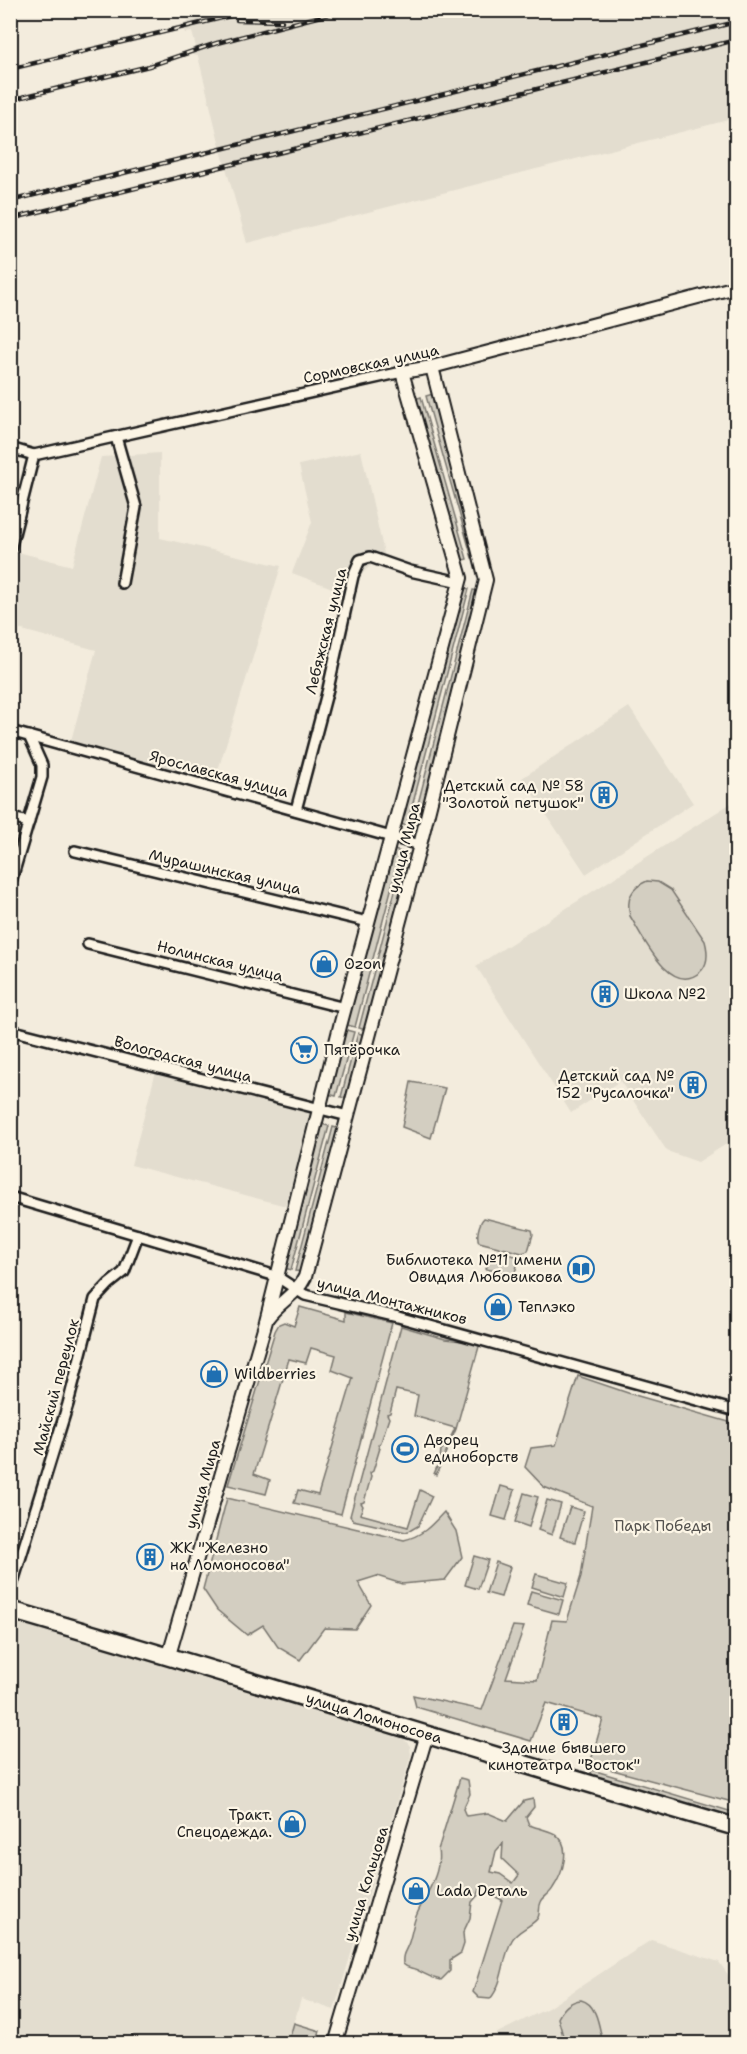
<svg xmlns="http://www.w3.org/2000/svg" width="747" height="2054" font-family="'Shantell Sans',sans-serif">
	<style>
		.built { fill: #e3ddcf }
		.green { fill: #d3cec1; stroke: #78756e; stroke-width: 1.5; fill-rule: evenodd }
		.lines { fill: none; stroke-linecap: round; stroke-linejoin: round }
		.street-casing { stroke: #1c1c1c; stroke-width: 14 }
		.secondary-casing { stroke: #1c1c1c; stroke-width: 16 }
		.highway-casing { stroke: #1c1c1c; stroke-width: 21 }
		.street { stroke: #fcf5e5; stroke-width: 9 }
		.secondary { stroke: #fcf5e5; stroke-width: 12 }
		.highway { stroke: #fcf5e5; stroke-width: 16 }
		.rail-casing { stroke: #1c1c1c; stroke-width: 4.5 }
		.rail { stroke: #fcf5e5; stroke-width: 2; stroke-dasharray: 7; stroke-linecap: butt }
		.labels { text-anchor: middle; stroke-width: 4.5; stroke-linejoin: round; paint-order: stroke }
		.street-label { font-size: 15px; fill: #1c1c1c; stroke: #fcf5e5 }
		.poi-label { font-size: 15px; fill: #1c1c1c; stroke: #fcf5e5; text-anchor: start }
		.park-label { font-size: 15px; fill: #53514e; stroke: #fcf5e5 }
	</style>
	<rect width="100%" height="100%" fill="#f3ecdd"/>
	<filter id="ink" filterUnits="userSpaceOnUse"><feTurbulence type="fractalNoise" baseFrequency=".0167" numOctaves="2"/><feDisplacementMap in="SourceGraphic" scale="12" xChannelSelector="R" yChannelSelector="G"/><feConvolveMatrix kernelMatrix="1 2 1 2 8 2 1 2 1" color-interpolation-filters="sRGB"/></filter>
	<g filter="url(#ink)">
		<!-- built -->
		<g class="built">
			<polygon points="195,10 736,11 736,118 247,243 221,150 198,56 192,55 191,49 196,47 192,32 185,33 183,26 196,15"/>
			<polygon points="361,451 384,553 343,592 292,573 312,522 299,465"/>
			<polygon points="160,453 160,538 281,566 214,783 70,744 96,650 11,627 11,563 14,551 72,566 101,457"/>
			<polygon points="629,707 693,803 586,874 522,778"/>
			<polygon points="736,800 736,1138 698,1162 667,1151 620,1081 571,1113 476,966"/>
			<polygon points="156,1071 308,1113 312,1117 290,1207 131,1165"/>
			<polygon points="10,1620 404,1739 410,1746 411,1755 334,2010 301,1999 288,2043 11,2043"/>
			<polygon points="651,1940 719,1962 736,1986 736,2043 475,2044 548,2008"/>
		</g>
		<!-- green -->
		<g class="green">
			<polygon points="433,394 477,557 472,558 426,396"/>
			<polygon points="421,397 467,559 460,561 415,399"/>
			<polygon points="463,587 469,589 407,826 401,824"/>
			<polygon points="473,590 479,591 419,829 412,827"/>
			<polygon points="394,850 401,852 355,1027 347,1025"/>
			<polygon points="405,853 412,855 366,1030 359,1028"/>
			<path d="M647,881L658,882L671,890L705,941C708,952 709,964 700,972C670,998 642,935 630,916C626,899 631,888 647,881Z"/>
			<polygon points="346,1030 354,1032 336,1096 328,1094"/>
			<polygon points="358,1033 365,1035 348,1099 341,1097"/>
			<polygon points="411,1082 445,1088 431,1138 402,1127"/>
			<polygon points="321,1124 329,1126 291,1270 285,1268"/>
			<polygon points="333,1127 340,1129 303,1272 295,1271"/>
			<path d="M484,1218L532,1230L533,1234L528,1251L522,1253L479,1242C476,1236 479,1223 484,1218Z"/>
			<polygon points="493,1251 520,1257 514,1275 486,1269"/>
			<polygon points="300,1307 346,1320 346,1312 392,1323 341,1514 294,1503 298,1490 318,1495 353,1378 332,1370 336,1355 311,1348 306,1363 289,1359 254,1474 270,1480 266,1494 228,1485 275,1331 279,1324 284,1322 294,1326"/>
			<polygon points="401,1326 445,1339 480,1343 456,1429 436,1475 434,1474 440,1460 441,1450 447,1445 455,1428 414,1416 418,1395 396,1390 390,1413 387,1414 389,1418 381,1442 378,1445 380,1448 373,1471 370,1473 371,1477 364,1502 361,1503 363,1506 360,1514 408,1527 420,1490 432,1496 418,1526 411,1530 406,1532 353,1520 350,1516"/>
			<polygon points="578,1376 631,1394 736,1424 736,1803 590,1764 603,1719 546,1703 531,1741 416,1707 413,1695 482,1710 513,1626 524,1627 506,1678 537,1680 552,1620 567,1621 581,1576 592,1506 544,1487 525,1467 531,1448 556,1445"/>
			<polygon points="501,1486 515,1490 506,1520 492,1516"/>
			<polygon points="524,1493 538,1497 529,1527 515,1522"/>
			<path d="M227,1498L404,1540C422,1536 431,1526 444,1512L456,1531L462,1557L445,1580L402,1584L377,1576L358,1582L371,1605L355,1629L324,1628L300,1660L278,1647L263,1625L247,1635L217,1610L203,1589Z"/>
			<polygon points="547,1500 561,1504 552,1535 538,1530"/>
			<polygon points="570,1507 584,1511 575,1542 560,1537"/>
			<polygon points="474,1556 488,1560 478,1589 465,1585"/>
			<polygon points="496,1562 510,1567 501,1597 486,1593"/>
			<polygon points="536,1574 568,1583 564,1597 532,1587"/>
			<polygon points="531,1591 563,1600 559,1614 527,1605"/>
			<polygon points="589,1769 736,1813 736,1819 595,1779"/>
			<path d="M460,1778L468,1780L470,1794L463,1809L466,1816L488,1813L507,1821L524,1801L533,1799L534,1807L526,1817L529,1825C537,1828 548,1830 555,1834C573,1845 562,1875 553,1888C550,1894 543,1897 541,1902C538,1908 541,1914 537,1919C530,1927 517,1931 512,1940C502,1958 504,1983 490,1999L479,1998L473,1992L502,1900L488,1893L489,1887L481,1886L478,1895L472,1902L470,1918L463,1933L464,1944L461,1953L450,1960V1971L441,1980C429,1978 427,1975 417,1970C411,1967 408,1969 403,1964C402,1952 406,1952 409,1942C412,1933 413,1923 417,1914C426,1894 442,1873 438,1850ZM503,1843L502,1859L519,1875L513,1883L500,1874L491,1872L496,1851Z"/>
			<path d="M581,2000C598,2004 599,2029 603,2043H565L558,2018C563,2008 570,2001 581,2000Z"/>
			<polygon points="294,2023 320,2031 316,2043 288,2043"/>
		</g>
		<g class="lines">
			<defs>
				<g id="street">
					<polyline points="116,437 136,507 122,583"/>
					<polyline points="10,448 34,455 402,372"/>
					<polyline points="10,550 34,455"/>
					<polyline points="10,731 420,845"/>
					<polyline points="296,810 328,689 353,576 360,560 370,557 410,571 460,582"/>
					<polyline points="10,818 29,822"/>
					<polyline points="75,851 368,922"/>
					<polyline points="10,885 42,777 42,765 29,736"/>
					<polyline points="88,944 345,1008"/>
					<polyline points="10,1030 348,1116"/>
					<polyline points="10,1197 276,1276 305,1295 398,1317 736,1411"/>
					<polyline points="10,1592 68,1404 95,1299 109,1284 124,1272 138,1235"/>
				</g>
				<g id="secondary">
					<path d="M268,1317C279,1302 297,1294 305,1277L420,845L486,580L432,367"/>
					<polyline points="169,1655 266,1321 340,1026 461,578 402,372 432,367 736,287"/>
					<polyline points="335,2044 427,1734"/>
				</g>
				<path id="highway" d="M10,1610C253,1680 494,1757 736,1827"/>
			</defs>
			<!-- street casing -->
			<use href="#street" class="street-casing"/>
			<!-- secondary casing -->
			<use href="#secondary" class="secondary-casing"/>
			<!-- highway casing -->
			<use href="#highway" class="highway-casing"/>
			<!-- street -->
			<use href="#street" class="street"/>
			<!-- secondary -->
			<use href="#secondary" class="secondary"/>
			<!-- highway -->
			<use href="#highway" class="highway"/>
			<defs>
				<g id="rail">
					<polyline points="237,20 282,21"/>
					<polyline points="10,69 255,10"/>
					<polyline points="10,100 149,66 217,43 344,10"/>
					<polyline points="10,201 736,22"/>
					<polyline points="10,219 736,40"/>
				</g>
			</defs>
			<!-- rail casing -->
			<use href="#rail" class="rail-casing"/>
			<!-- rail -->
			<use href="#rail" class="rail"/>
		</g>
	</g>
	<!-- icons -->
	<defs>
		<symbol id="building-ring" viewBox="-11 -11 22 22"><circle r="9.5" fill="#fcf5e5" stroke="#1f6fb2" stroke-width="1.5"/><path d="M-4-6H4V6H1V3H-1V6H-4ZM-2.5-4.3h1.7v1.8h-1.7ZM.8-4.3h1.7v1.8H.8ZM-2.5-1h1.7V.8h-1.7ZM.8-1h1.7V.8H.8Z" fill="#1f6fb2"/></symbol>
		<symbol id="shop-ring" viewBox="-11 -11 22 22"><circle r="9.5" fill="#fcf5e5" stroke="#1f6fb2" stroke-width="1.5"/><path d="M-5-2.5h2.3a2.7 3.5 0 0 1 5.4 0H5L5.5 6h-11ZM-1.5-2.5h3a1.5 2.3 0 0 0-3 0Z" fill="#1f6fb2"/></symbol>
		<symbol id="supermarket-ring" viewBox="-11 -11 22 22"><circle r="9.5" fill="#fcf5e5" stroke="#1f6fb2" stroke-width="1.5"/><path d="M-6-5.5h2.5l.6 2H6L4.5 2H-2.5L-4.4-4H-6ZM-1.5 3.2a1.3 1.3 0 1 0 .1 0ZM3 3.2a1.3 1.3 0 1 0 .1 0Z" fill="#1f6fb2"/></symbol>
		<symbol id="library-ring" viewBox="-11 -11 22 22"><circle r="9.5" fill="#fcf5e5" stroke="#1f6fb2" stroke-width="1.5"/><path d="M-6-4Q-3-5.5-.7-3.5V5Q-3 3-6 4ZM6-4Q3-5.5 .7-3.5V5Q3 3 6 4Z" fill="#1f6fb2"/></symbol>
		<symbol id="stadium-ring" viewBox="-11 -11 22 22"><circle r="9.5" fill="#fcf5e5" stroke="#1f6fb2" stroke-width="1.5"/><path d="M0-5a6.5 5 0 1 0 0 10a6.5 5 0 1 0 0-10ZM-3.5-1.8h7v3.6h-7Z" fill="#1f6fb2"/></symbol>
	</defs>
	<g fill-rule="evenodd">
		<use href="#building-ring" x="589" y="780" width="30" height="30"/>
		<use href="#shop-ring" x="309" y="949" width="30" height="30"/>
		<use href="#building-ring" x="590" y="979" width="30" height="30"/>
		<use href="#supermarket-ring" x="289" y="1035" width="30" height="30"/>
		<use href="#building-ring" x="678" y="1070" width="30" height="30"/>
		<use href="#library-ring" x="566" y="1254" width="30" height="30"/>
		<use href="#shop-ring" x="483" y="1292" width="30" height="30"/>
		<use href="#shop-ring" x="199" y="1359" width="30" height="30"/>
		<use href="#stadium-ring" x="390" y="1434" width="30" height="30"/>
		<use href="#building-ring" x="135" y="1542" width="30" height="30"/>
		<use href="#building-ring" x="549" y="1707" width="30" height="30"/>
		<use href="#shop-ring" x="277" y="1809" width="30" height="30"/>
		<use href="#shop-ring" x="401" y="1876" width="30" height="30"/>
	</g>
	<g class="labels">
		<!-- street labels -->
		<g class="street-label">
			<text transform="translate(371 364) rotate(-12)" y="5">Сормовская улица</text>
			<text transform="translate(326 631) rotate(-76)" y="5">Лебяжская улица</text>
			<text transform="translate(219 774) rotate(15)" y="5">Ярославская улица</text>
			<text transform="translate(404 848) rotate(-76)" y="5">улица Мира</text>
			<text transform="translate(225 872) rotate(13)" y="5">Мурашинская улица</text>
			<text transform="translate(220 961) rotate(14)" y="5">Нолинская улица</text>
			<text transform="translate(183 1059) rotate(15)" y="5">Вологодская улица</text>
			<text transform="translate(392 1301) rotate(14)" y="5">улица Монтажников</text>
			<text transform="translate(56 1387) rotate(-75)" y="5">Майский переулок</text>
			<text transform="translate(203 1484) rotate(-74)" y="5">улица Мира</text>
			<text transform="translate(374 1718) rotate(17)" y="5">улица Ломоносова</text>
			<text transform="translate(366 1884) rotate(-73)" y="5">улица Кольцова</text>
		</g>
		<!-- poi labels -->
		<g class="poi-label">
			<text x="584" y="791" text-anchor="end">Детский сад № 58<tspan x="584" dy="17">"Золотой петушок"</tspan></text>
			<text x="344" y="969">Ozon</text>
			<text x="624" y="999">Школа №2</text>
			<text x="324" y="1055">Пятёрочка</text>
			<text x="674" y="1081" text-anchor="end">Детский сад №<tspan x="674" dy="17">152 "Русалочка"</tspan></text>
			<text x="562" y="1265" text-anchor="end">Библиотека №11 имени<tspan x="562" dy="17">Овидия Любовикова</tspan></text>
			<text x="518" y="1312">Теплэко</text>
			<text x="234" y="1379">Wildberries</text>
			<text x="424" y="1445">Дворец<tspan x="424" dy="17">единоборств</tspan></text>
			<text x="170" y="1553">ЖК "Железно<tspan x="170" dy="17">на Ломоносова"</tspan></text>
			<text x="564" y="1753" text-anchor="middle">Здание бывшего<tspan x="564" dy="17">кинотеатра "Восток"</tspan></text>
			<text x="272" y="1820" text-anchor="end">Тракт.<tspan x="272" dy="17">Спецодежда.</tspan></text>
			<text x="436" y="1896">Lada Dеталь</text>
		</g>
		<!-- park labels -->
		<g class="park-label">
			<text x="663" y="1531">Парк Победы</text>
		</g>
	</g>
	<!-- margin -->
	<rect width="747" height="2054" fill="none" stroke="#fcf5e5" stroke-width="36"/>
	<rect x="18" y="18" width="711" height="2018" fill="none" stroke="#1c1c1c" stroke-width="2" filter="url(#ink)"/>
</svg>
